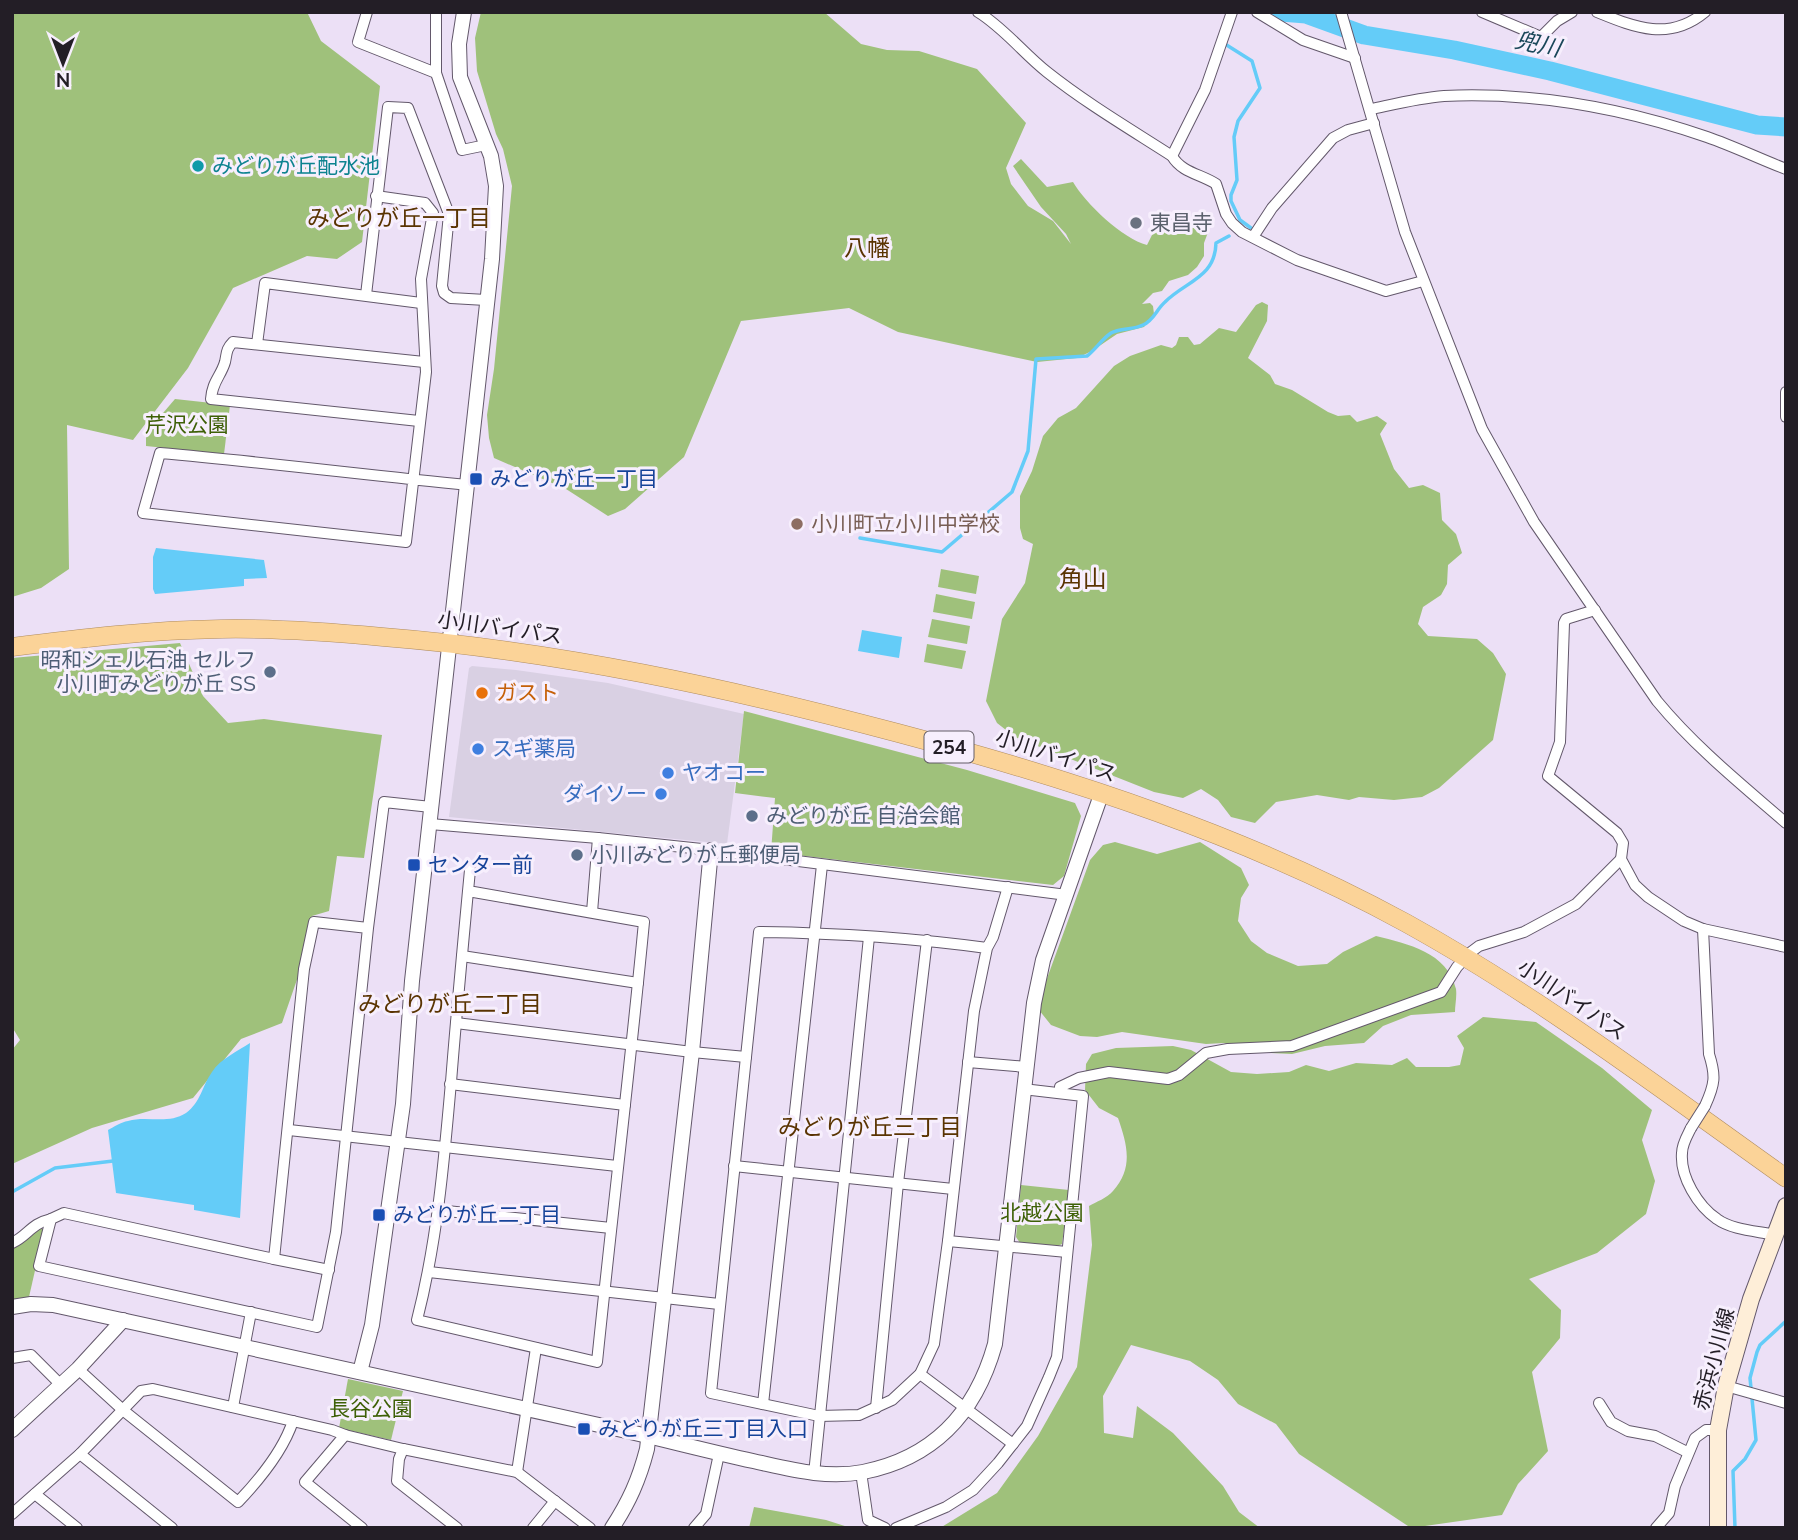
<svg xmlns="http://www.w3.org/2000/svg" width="1798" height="1540" font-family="Mulish,'Noto Sans JP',sans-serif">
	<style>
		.commercial { fill: #d9d0e3 }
		.green { fill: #9fc17b }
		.water { fill: #64ccf8 }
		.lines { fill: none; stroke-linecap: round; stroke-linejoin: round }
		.stream { stroke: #64ccf8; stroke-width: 3.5 }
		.river { stroke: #64ccf8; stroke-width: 19 }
		.minor-casing { stroke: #63586b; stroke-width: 12 }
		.tertiary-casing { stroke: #63586b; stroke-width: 16 }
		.secondary-casing { stroke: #63586b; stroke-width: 18 }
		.trunk-casing { stroke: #af8c5f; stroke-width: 19 }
		.minor { stroke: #fff; stroke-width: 10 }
		.tertiary { stroke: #fff; stroke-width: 14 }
		.secondary { stroke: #feeed8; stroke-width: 16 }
		.trunk { stroke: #fbd398; stroke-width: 18 }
		.minor-bridge-casing { stroke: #63586b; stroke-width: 12; stroke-linecap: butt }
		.minor-bridge { stroke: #fff; stroke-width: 10 }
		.culture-dot { fill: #0f9aa8; stroke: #f7effd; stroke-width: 2.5 }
		.worship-dot { fill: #6b7280; stroke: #f7effd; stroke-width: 2.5 }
		.transit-dot { fill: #1a4fb4; stroke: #f7effd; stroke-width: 2.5 }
		.education-dot { fill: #8d6e63; stroke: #f7effd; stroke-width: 2.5 }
		.service-dot { fill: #5c6f8a; stroke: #f7effd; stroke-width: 2.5 }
		.food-dot { fill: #e8710a; stroke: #f7effd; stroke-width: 2.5 }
		.shop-dot { fill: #3f7fe0; stroke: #f7effd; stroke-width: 2.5 }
		.labels { text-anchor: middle; stroke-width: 6; stroke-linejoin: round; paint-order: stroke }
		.shield { fill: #f7effd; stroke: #635d66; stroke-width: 2 }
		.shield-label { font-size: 19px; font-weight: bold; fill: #231e26 }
		.culture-label { font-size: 21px; fill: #0d838f; stroke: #f7effd; text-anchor: start }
		.worship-label { font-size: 21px; fill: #5b616d; stroke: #f7effd; text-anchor: start }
		.park-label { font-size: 21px; fill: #3e6007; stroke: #f7effd }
		.transit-label { font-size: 21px; fill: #164399; stroke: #f7effd; text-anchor: start }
		.education-label { font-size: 21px; fill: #785e54; stroke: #f7effd; text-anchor: start }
		.street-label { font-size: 21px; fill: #231e26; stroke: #f7effd }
		.service-label { font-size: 21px; fill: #4e5e75; stroke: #f7effd; text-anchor: start }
		.food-label { font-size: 21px; fill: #c56008; stroke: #f7effd; text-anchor: start }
		.shop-label { font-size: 21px; fill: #366cbe; stroke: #f7effd; text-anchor: start }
		.water-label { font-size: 23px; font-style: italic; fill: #1b485a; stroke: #f7effd }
		.neighbourhood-label { font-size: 23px; fill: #5a3402; stroke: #f7effd }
		.quarter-label { font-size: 24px; fill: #5a3402; stroke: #f7effd }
	</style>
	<rect width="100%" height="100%" fill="#ece0f6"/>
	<!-- commercial -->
	<polygon class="commercial" points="472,666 516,670 608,683 744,714 727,844 449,817 469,668"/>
	<!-- green -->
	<g class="green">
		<polygon points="12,12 307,12 321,41 380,86 362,242 337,259 307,256 233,288 188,368 133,440 67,425 69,569 41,588 12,597"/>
		<path d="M481,12H824L861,44L887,50L919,51L977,69L1026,123L1006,168L1011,184L1028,206L1053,221L1071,244L1066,234L1041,207L1013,166L1021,159L1047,187L1073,182C1085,203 1123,239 1147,245L1159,221L1171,227L1181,210L1187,217L1210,227L1204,243V256L1197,267L1188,275L1169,281L1162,291L1153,293L1142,304L1150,303L1153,306L1154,314L1144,327L1117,334L1092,351L1077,358L1037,362L898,332L849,308L741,321L684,457L625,509L608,516L566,489L494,458L489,438L487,415L494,369L512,186L503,149L496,134L477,71L475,38Z"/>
		<polygon points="1262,302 1268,305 1267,321 1248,358 1270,375 1275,384 1292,390 1328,412 1338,416 1350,415 1357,422 1377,416 1387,423 1380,434 1394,469 1409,488 1423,485 1440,493 1442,520 1456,534 1462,553 1448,565 1447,584 1441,595 1423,607 1418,624 1428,636 1477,639 1493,653 1506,674 1493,740 1439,788 1422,797 1394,800 1359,797 1349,800 1317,795 1276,802 1255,823 1231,817 1218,800 1201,789 1183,798 1154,792 1015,737 997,723 986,701 1002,619 1025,583 1033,544 1023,539 1020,528 1020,496 1032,471 1043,436 1058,418 1076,408 1114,366 1130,356 1161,345 1172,348 1176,345 1179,337 1188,337 1194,345 1200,344 1219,328 1236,332 1256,305"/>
		<polygon points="175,399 230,405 224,454 146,446 146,433"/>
		<polygon points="941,569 979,576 976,594 938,587"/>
		<polygon points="936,594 975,602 972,619 933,612"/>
		<polygon points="932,619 970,626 967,644 928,637"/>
		<polygon points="180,643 203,696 228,723 264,719 382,735 364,858 337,856 329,911 312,916 301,968 282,1023 241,1039 193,1098 92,1128 12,1164 12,1050 20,1040 12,1027 12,658"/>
		<polygon points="927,644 966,651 962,669 924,662"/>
		<polygon points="744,711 967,770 1075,803 1081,816 1064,876 1053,885 771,852 775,798 735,793"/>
		<path d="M1115,842L1157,854L1200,842L1241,868L1249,885L1241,898L1238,921L1251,941L1267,953L1298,966L1327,964L1343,952L1376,936C1408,944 1447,952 1456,989C1457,996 1455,1005 1455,1012L1411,1015L1383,1026L1364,1043L1325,1046L1292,1054L1247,1052L1224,1043L1206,1044L1122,1032L1097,1037L1080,1036L1051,1025L1039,1010L1045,984L1090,860L1103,845Z"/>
		<path d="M1483,1017L1536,1022L1602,1068L1652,1110L1642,1140L1655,1181L1646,1214L1597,1253L1529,1279L1561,1310L1560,1338L1532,1372L1548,1451L1518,1484L1502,1515L1411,1528L1299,1454L1276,1424L1238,1404L1218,1380L1190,1361L1131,1345L1103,1396L1104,1433L1133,1438L1137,1406L1173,1433L1223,1486L1239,1512L1260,1528H940L997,1493L1038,1436L1077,1367L1092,1245L1089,1206C1096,1202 1107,1198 1113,1191C1134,1168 1127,1144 1118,1118L1099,1108L1085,1090L1086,1064L1092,1054L1116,1048L1173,1046L1191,1050L1231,1072L1257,1074L1289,1072L1306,1065L1329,1071L1356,1063L1392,1065L1407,1058L1416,1067H1449L1460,1065L1464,1048L1457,1036Z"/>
		<polygon points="1021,1185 1069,1190 1062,1244 1058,1246 1020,1243 1016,1237"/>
		<polygon points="39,1225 44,1231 29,1297 12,1300 12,1245"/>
		<polygon points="348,1379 403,1391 391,1440 339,1428"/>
		<polygon points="754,1507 826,1520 851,1528 749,1528"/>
	</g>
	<!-- water -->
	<g class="water">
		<polygon points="156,548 264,560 267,578 244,579 244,586 155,594 153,589 153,557"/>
		<polygon points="862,630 902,637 899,658 858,651"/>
		<path d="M250,1043L240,1218L194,1210V1205L116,1193L108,1130C114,1127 121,1122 128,1121C147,1115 167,1125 186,1113C201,1102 202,1086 212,1072C220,1059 238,1051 250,1043Z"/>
	</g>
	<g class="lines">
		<!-- stream -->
		<g class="stream">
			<polyline points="1225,44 1252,61 1260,88 1238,121 1234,137 1237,180 1231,195 1231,201 1240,220 1251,228"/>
			<path d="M860,538L942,552L1012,492L1028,451L1036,359L1087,356C1095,350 1102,339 1111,333C1120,328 1133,330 1143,325C1154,320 1156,310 1165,302C1186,281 1215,278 1216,243L1229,236"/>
			<polyline points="12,1192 55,1168 113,1161"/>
			<polyline points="1735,1528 1733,1471 1745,1459 1756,1440 1750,1378 1757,1352 1760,1345 1786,1321"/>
		</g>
		<!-- river -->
		<polyline class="river" points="1281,12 1306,14 1364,35 1454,50 1550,71 1757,125 1786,127"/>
		<defs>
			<g id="minor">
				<polyline points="367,12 358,42 436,73 436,12"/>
				<path d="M978,12C1004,28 1023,53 1047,72C1086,103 1130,129 1172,156C1182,173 1201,174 1216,184L1226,214L1232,223L1242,232L1297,260L1386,291L1423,281"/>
				<polyline points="1257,12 1303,40 1355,58"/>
				<path d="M1341,12L1405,232L1482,429L1534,522L1657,701C1695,747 1741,784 1786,823"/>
				<polyline points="1482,12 1541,37 1557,21 1572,12"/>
				<path d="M1597,12C1634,27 1669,42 1705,12"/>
				<polyline points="436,73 462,150 486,145"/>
				<path d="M1371,109C1395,104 1419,98 1444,96C1533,92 1623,108 1707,137C1733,146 1760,159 1786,169"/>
				<polyline points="1172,156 1205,90 1232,12"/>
				<path d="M376,196L425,203L433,213L421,279L426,372L406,542L143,513L160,453C263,462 366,475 468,485"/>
				<polyline points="1253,237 1272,208 1333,138 1348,130 1374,123"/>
				<polyline points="366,295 388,107 408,108 449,214 442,286 444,293 451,298 486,300"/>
				<polyline points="257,344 265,283 421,303"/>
				<polyline points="1786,392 1786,417"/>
				<path d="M419,421L211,399C212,382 221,376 225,362C227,353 226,349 233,342L424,362"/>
				<polyline points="1595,610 1566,619 1564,623 1560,742 1548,776 1617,833 1623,843 1621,859 1635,885 1648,897 1684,921 1703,929 1786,947"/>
				<polyline points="430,824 598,838 711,850 1067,895"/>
				<path d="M468,891L644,922C630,1069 612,1215 597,1362L417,1320C437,1242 444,1162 451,1082C456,1018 462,955 468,891L470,870"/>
				<polyline points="592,912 598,838"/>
				<polyline points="368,928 314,922 304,969 274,1259 64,1213 51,1219 39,1266 317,1327 336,1232 368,928 384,802 431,807"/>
				<path d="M1703,929L1709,1054C1716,1076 1715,1084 1705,1106"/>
				<path d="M987,948C912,938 836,933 759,932L711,1393L819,1416L859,1415L892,1400L920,1374L934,1344L948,1241L974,1011L987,948L993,937L1008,887"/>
				<polyline points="462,956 638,983"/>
				<polyline points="456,1023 692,1052 746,1057"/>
				<polyline points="968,1062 1026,1067"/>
				<polyline points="450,1084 625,1105"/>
				<polyline points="1060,1093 1060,1087 1079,1078 1109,1072 1168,1079 1179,1075 1206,1053 1228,1049 1292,1046 1441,992 1457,967 1471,952 1479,946 1524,932 1576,904 1621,859"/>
				<path d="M1691,1128C1687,1136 1682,1144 1682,1153C1680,1177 1698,1206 1717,1219C1732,1230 1757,1231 1775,1235"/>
				<polyline points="289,1130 617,1166"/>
				<polyline points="734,1166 953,1189"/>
				<polyline points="437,1210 611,1228"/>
				<polyline points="948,1241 1067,1252"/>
				<path d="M12,1243C29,1235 30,1224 51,1219"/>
				<polyline points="274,1259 329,1270"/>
				<polyline points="429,1272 719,1304"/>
				<polyline points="12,1358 31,1355 61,1385"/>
				<path d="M78,1369L124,1411L238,1502C260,1479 283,1451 293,1421"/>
				<polyline points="920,1374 1013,1444"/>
				<polyline points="1726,1386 1786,1403"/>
				<polyline points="1599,1403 1611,1422 1628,1431 1655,1436 1687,1452"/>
				<polyline points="763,1404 822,865"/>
				<polyline points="233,1407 251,1312"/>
				<polyline points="876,1408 898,1183 927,940"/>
				<polyline points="345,1435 305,1482 362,1528"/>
				<polyline points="403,1449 399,1459 397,1481 457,1528"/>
				<polyline points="80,1454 172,1528"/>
				<polyline points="517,1472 536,1348"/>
				<polyline points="861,1472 868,1520 885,1528"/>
				<polyline points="814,1474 869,937"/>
				<polyline points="35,1494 77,1528"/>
				<polyline points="12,1514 80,1454 141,1391 153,1389 332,1430 345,1435 403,1449 517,1472 590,1528"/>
				<polyline points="533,1528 555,1501"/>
				<polyline points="694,1528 706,1514 719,1454"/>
				<polyline points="896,1528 946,1507 973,1490 998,1463 1027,1426 1049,1377 1057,1357 1083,1096 1023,1089"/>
				<polyline points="1656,1528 1669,1513 1675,1486 1695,1438 1706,1430 1718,1430"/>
			</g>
			<g id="tertiary">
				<path d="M12,1307L31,1304L53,1305C235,1345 417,1384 599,1425C651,1436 702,1450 753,1461C790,1469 825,1479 863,1472C934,1458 976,1412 995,1344L1034,1003L1043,960L1101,795"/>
				<polyline points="360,1372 372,1325 403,1104 412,981 492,259 496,186 491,156 460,77 459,44 464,12"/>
				<polyline points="12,1430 78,1369 123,1320"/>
				<path d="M612,1528C629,1502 639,1480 647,1449L692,1052L711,850"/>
			</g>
			<polyline id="secondary" points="1718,1528 1718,1430 1726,1386 1751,1299 1786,1206"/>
			<path id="trunk" d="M12,647C82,638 151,630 221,629C275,628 329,632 383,637C558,651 729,688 898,733C1072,779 1247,836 1406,923C1540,997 1662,1090 1786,1178"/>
		</defs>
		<!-- minor casing -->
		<use href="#minor" class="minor-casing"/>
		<!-- tertiary casing -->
		<use href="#tertiary" class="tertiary-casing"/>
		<!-- secondary casing -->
		<use href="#secondary" class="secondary-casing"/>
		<!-- trunk casing -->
		<use href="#trunk" class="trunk-casing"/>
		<!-- minor -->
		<use href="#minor" class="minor"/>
		<!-- tertiary -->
		<use href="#tertiary" class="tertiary"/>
		<!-- secondary -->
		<use href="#secondary" class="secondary"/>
		<!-- trunk -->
		<use href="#trunk" class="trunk"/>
		<defs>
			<polyline id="minor-bridge" points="1691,1128 1705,1106"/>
		</defs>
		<!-- minor-bridge casing -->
		<use href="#minor-bridge" class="minor-bridge-casing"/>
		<!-- minor-bridge -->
		<use href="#minor-bridge" class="minor-bridge"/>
	</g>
	<!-- markers -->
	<circle class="culture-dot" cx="198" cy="166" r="7"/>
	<circle class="worship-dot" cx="1136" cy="223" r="7"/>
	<g class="transit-dot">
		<rect x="469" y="472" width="14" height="14" rx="3.5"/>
		<rect x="407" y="858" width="14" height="14" rx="3.5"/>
		<rect x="372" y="1208" width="14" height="14" rx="3.5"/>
		<rect x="577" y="1422" width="14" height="14" rx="3.5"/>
	</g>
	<circle class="education-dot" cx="797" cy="524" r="7"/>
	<g class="service-dot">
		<circle cx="270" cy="672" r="7"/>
		<circle cx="752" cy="816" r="7"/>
		<circle cx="577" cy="855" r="7"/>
	</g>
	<circle class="food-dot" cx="482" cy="693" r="7"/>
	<g class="shop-dot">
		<circle cx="478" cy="749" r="7"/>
		<circle cx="668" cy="773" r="7"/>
		<circle cx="661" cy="794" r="7"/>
	</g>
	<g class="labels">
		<!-- shield labels -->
		<rect class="shield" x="924.5" y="731.5" width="49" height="31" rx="5"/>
		<g class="shield-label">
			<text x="949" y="754">254</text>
		</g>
		<!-- culture labels -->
		<g class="culture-label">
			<text x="212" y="173">みどりが丘配水池</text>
		</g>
		<!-- worship labels -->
		<g class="worship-label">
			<text x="1150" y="230">東昌寺</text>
		</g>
		<!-- park labels -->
		<g class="park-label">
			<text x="187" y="432">芹沢公園</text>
			<text x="1042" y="1220">北越公園</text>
			<text x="371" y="1416">長谷公園</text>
		</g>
		<!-- transit labels -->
		<g class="transit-label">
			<text x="490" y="486">みどりが丘一丁目</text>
			<text x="428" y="872">センター前</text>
			<text x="393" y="1222">みどりが丘二丁目</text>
			<text x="598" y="1436">みどりが丘三丁目入口</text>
		</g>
		<!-- education labels -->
		<g class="education-label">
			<text x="811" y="531">小川町立小川中学校</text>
		</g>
		<!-- street labels -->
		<g class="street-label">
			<text transform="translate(500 628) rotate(8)" y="7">小川バイパス</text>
			<text transform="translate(1056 756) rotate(18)" y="7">小川バイパス</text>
			<text transform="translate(1572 1000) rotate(34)" y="7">小川バイパス</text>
			<text transform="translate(1714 1359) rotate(-75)" y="7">赤浜小川線</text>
		</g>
		<!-- service labels -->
		<g class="service-label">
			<text x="256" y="667" text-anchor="end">昭和シェル石油 セルフ<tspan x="256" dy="24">小川町みどりが丘 SS</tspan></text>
			<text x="766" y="823">みどりが丘 自治会館</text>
			<text x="591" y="862">小川みどりが丘郵便局</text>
		</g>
		<!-- food labels -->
		<g class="food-label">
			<text x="496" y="700">ガスト</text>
		</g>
		<!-- shop labels -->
		<g class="shop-label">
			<text x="492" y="756">スギ薬局</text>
			<text x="682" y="780">ヤオコー</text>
			<text x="647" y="801" text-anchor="end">ダイソー</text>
		</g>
		<!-- water labels -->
		<g class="water-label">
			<text transform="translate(1538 44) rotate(12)" y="8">兜川</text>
		</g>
		<!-- neighbourhood labels -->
		<g class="neighbourhood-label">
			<text x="399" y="226">みどりが丘一丁目</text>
			<text x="867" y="256">八幡</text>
			<text x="450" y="1012">みどりが丘二丁目</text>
			<text x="870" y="1135">みどりが丘三丁目</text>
		</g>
		<!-- quarter labels -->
		<g class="quarter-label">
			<text x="1083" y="587">角山</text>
		</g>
	</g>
	<!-- border -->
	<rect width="1798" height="1540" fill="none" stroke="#231e26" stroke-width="28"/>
	<!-- north arrow -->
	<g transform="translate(63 63) rotate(180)" stroke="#f7effd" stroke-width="5" paint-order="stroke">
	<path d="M0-5L12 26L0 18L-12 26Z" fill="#231e26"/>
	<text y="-10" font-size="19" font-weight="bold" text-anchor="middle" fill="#231e26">N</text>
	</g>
</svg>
